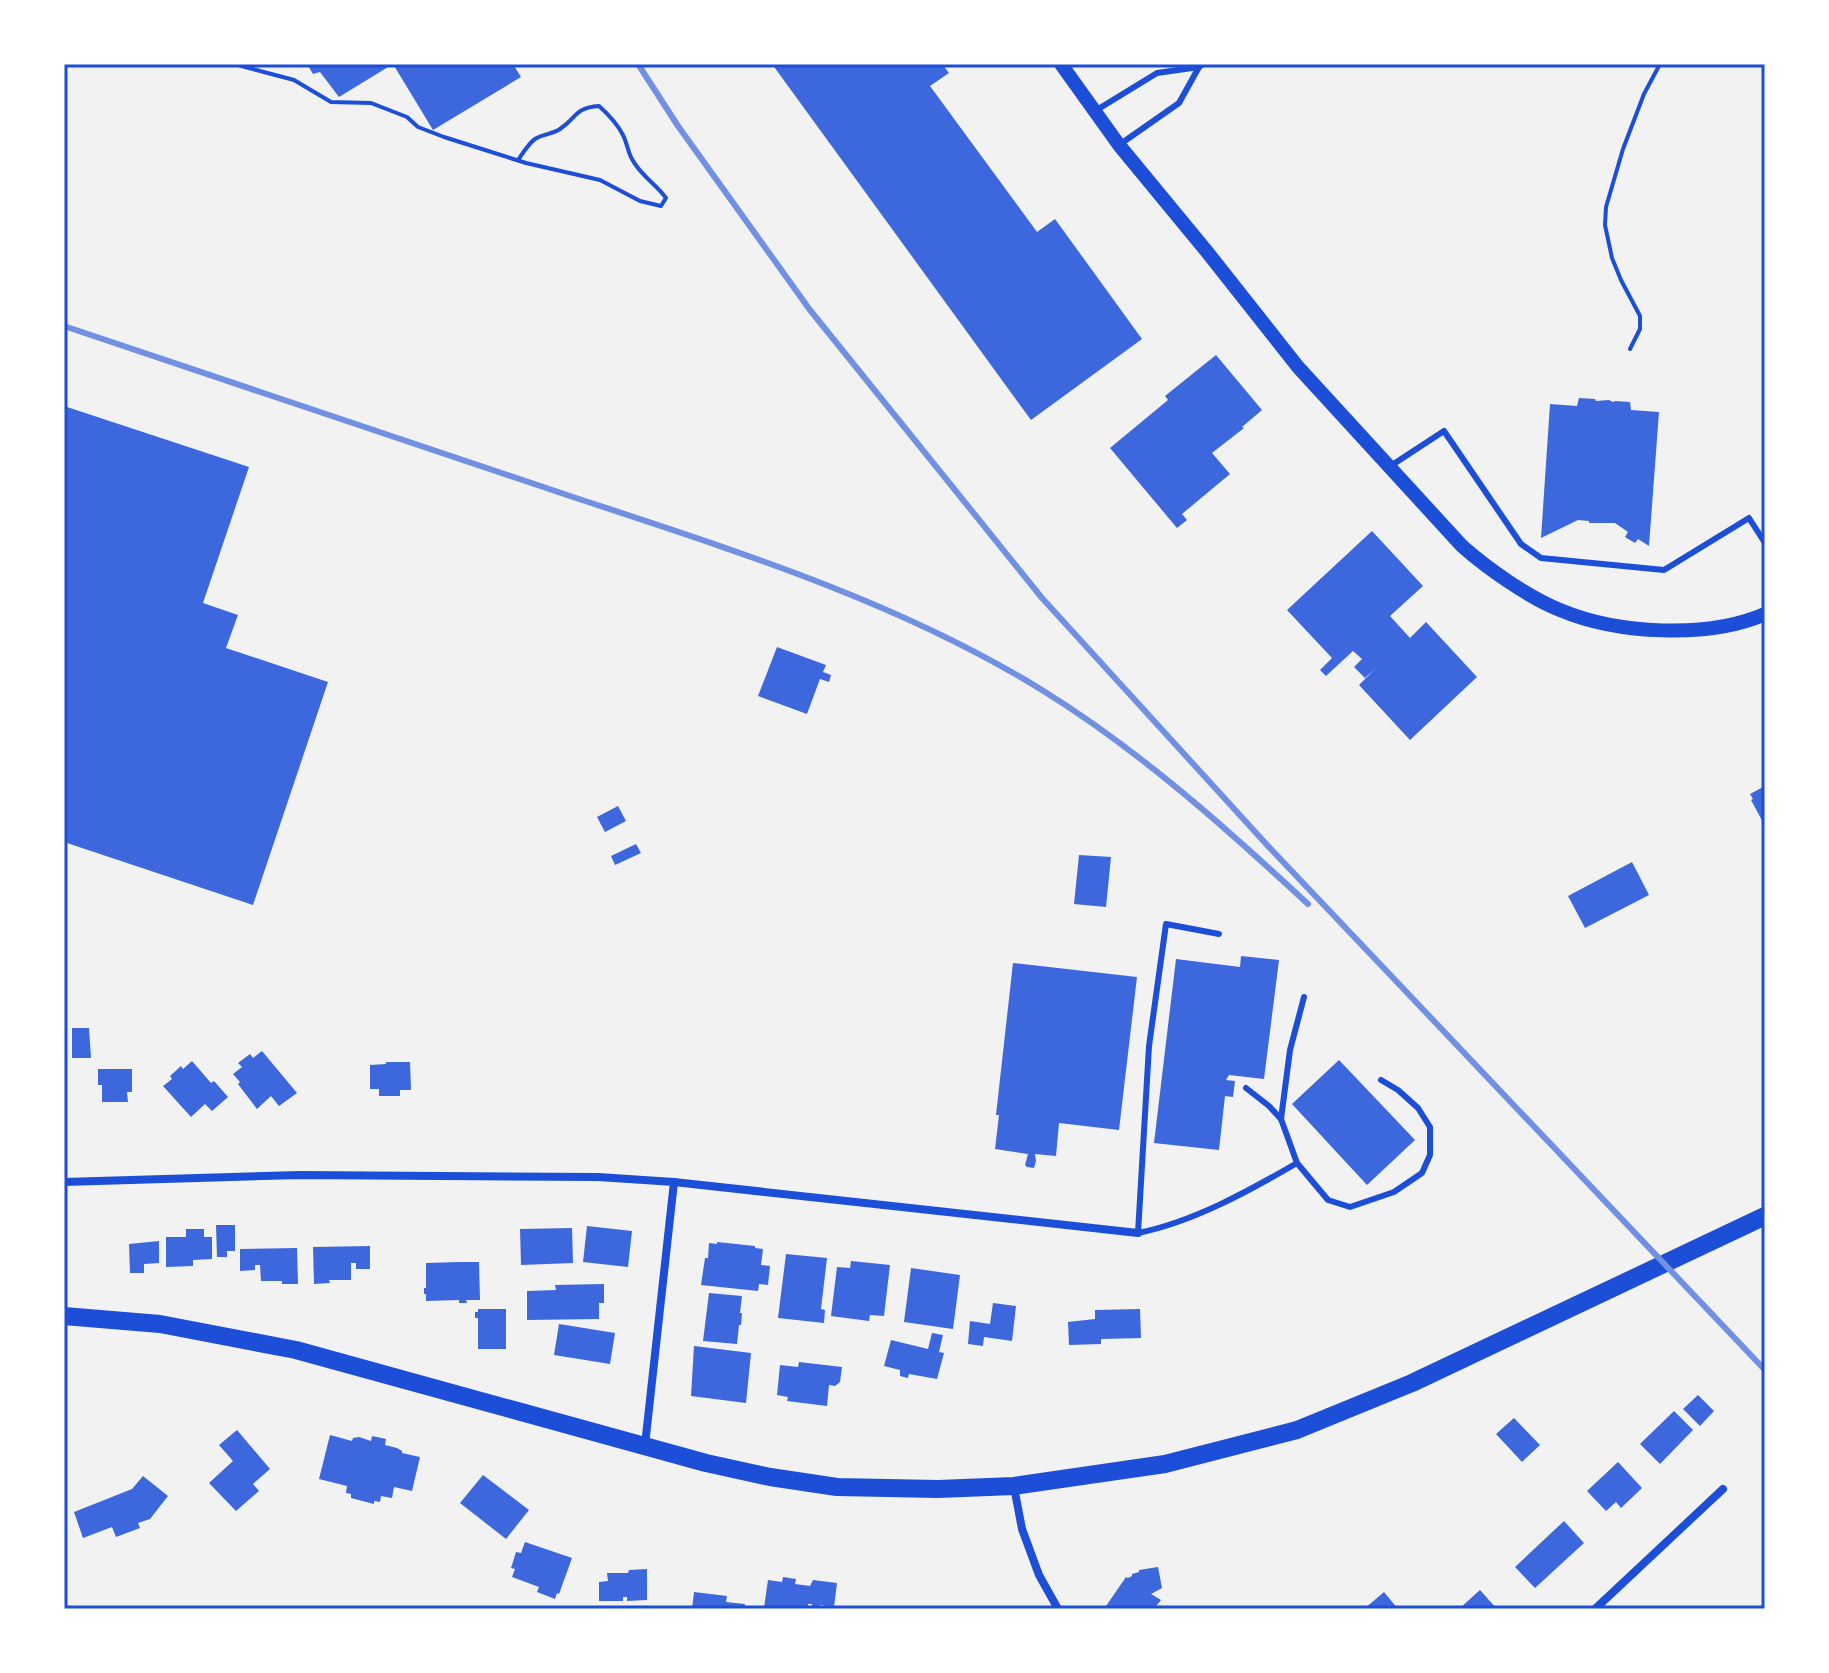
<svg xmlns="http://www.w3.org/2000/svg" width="1829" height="1673" font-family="Helvetica,sans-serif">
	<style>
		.building { fill: #3d67dc }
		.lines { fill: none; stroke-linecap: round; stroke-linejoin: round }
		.path { stroke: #1d4ed8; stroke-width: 4 }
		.service { stroke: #1d4ed8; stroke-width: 6 }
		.minor { stroke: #1d4ed8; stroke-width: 8 }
		.tertiary { stroke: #1d4ed8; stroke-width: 14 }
		.primary { stroke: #1d4ed8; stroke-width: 18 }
		.rail { stroke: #7290e2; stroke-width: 6 }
		.neatline { fill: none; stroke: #1d4ed8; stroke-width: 3 }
	</style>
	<rect width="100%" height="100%" fill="#f2f2f2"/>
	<!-- building -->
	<g class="building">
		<polygon points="307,64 513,64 521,77 433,130 393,64 339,97 320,72 313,74"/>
		<polygon points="772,64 942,64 949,73 930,86 1037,232 1055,219 1142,339 1031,420"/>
		<polygon points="1216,355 1262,410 1242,427 1244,428 1212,453 1230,474 1182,514 1187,520 1177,528 1110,448 1168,400 1165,396"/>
		<polygon points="1579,398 1595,399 1596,401 1609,400 1613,402 1615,401 1630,402 1631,410 1659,412 1649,546 1638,539 1635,543 1625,537 1628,532 1615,523 1589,523 1589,521 1578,520 1541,538 1550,404 1577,406"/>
		<polygon points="64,406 249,467 203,603 238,615 226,648 328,682 253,905 64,842"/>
		<polygon points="1372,531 1423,586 1390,616 1410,638 1426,622 1477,677 1410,740 1359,685 1376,668 1365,678 1354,667 1362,659 1353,651 1326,676 1320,670 1332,658 1287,610"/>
		<polygon points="777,647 826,665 823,672 831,675 829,682 820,679 807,714 758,696"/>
		<polygon points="1765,786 1765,826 1751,800 1753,799 1750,794"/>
		<polygon points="618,806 626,821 605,832 597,817"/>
		<polygon points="636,844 641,853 615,865 611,856"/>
		<polygon points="1079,855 1111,857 1106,907 1074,904"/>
		<polygon points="1632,862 1649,895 1585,928 1568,896"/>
		<polygon points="1241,956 1279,960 1264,1079 1229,1075 1226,1080 1235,1081 1233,1097 1225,1096 1219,1150 1154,1143 1176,959 1240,967"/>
		<polygon points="1013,963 1137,977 1119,1130 1059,1123 1056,1156 1035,1154 1036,1161 1034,1168 1027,1167 1025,1165 1028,1154 995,1149 999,1115 996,1115"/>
		<polygon points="72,1028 89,1028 91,1058 72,1058"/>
		<polygon points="262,1051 297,1093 279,1106 271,1096 257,1109 238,1084 240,1082 233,1074 242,1067 238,1063 250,1054 253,1058"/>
		<polygon points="1339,1060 1415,1140 1367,1185 1292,1104"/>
		<polygon points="192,1061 211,1083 214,1081 228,1097 212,1111 205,1104 191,1117 163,1086 172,1079 170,1076 181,1066 183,1069"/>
		<polygon points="386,1062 410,1062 411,1090 400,1090 400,1096 379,1096 379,1089 370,1089 370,1065 386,1064"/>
		<polygon points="98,1069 132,1069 132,1092 127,1092 128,1102 102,1102 102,1085 98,1085"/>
		<polygon points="216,1225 235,1225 235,1251 227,1251 227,1257 217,1257"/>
		<polygon points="587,1226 632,1231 628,1267 583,1262"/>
		<polygon points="572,1228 573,1263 521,1265 520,1229"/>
		<polygon points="186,1229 204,1229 204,1237 212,1237 212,1259 193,1260 193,1266 166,1267 166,1237 186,1237"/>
		<polygon points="159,1241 159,1263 144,1264 144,1273 130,1273 129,1244"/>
		<polygon points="717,1242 755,1246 755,1248 763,1249 761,1265 770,1266 768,1285 759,1284 758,1291 701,1285 705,1258 708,1258 709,1243 717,1244"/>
		<polygon points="370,1246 370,1269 356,1269 356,1263 351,1263 351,1280 329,1280 330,1283 314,1284 313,1247"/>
		<polygon points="297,1248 298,1284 282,1284 282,1281 261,1281 260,1265 255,1265 255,1270 240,1271 240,1249"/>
		<polygon points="786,1254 827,1258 821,1309 825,1310 824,1323 778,1318"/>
		<polygon points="851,1261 890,1265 884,1316 870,1315 869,1321 831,1316 837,1267 850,1268"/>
		<polygon points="459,1262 479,1262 480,1300 466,1300 467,1303 459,1303 459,1300 426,1301 426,1294 424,1294 424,1288 426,1288 426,1263"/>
		<polygon points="911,1268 960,1275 953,1329 904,1322"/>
		<polygon points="604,1284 604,1303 599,1303 599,1319 527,1320 527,1291 556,1290 555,1285"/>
		<polygon points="709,1293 742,1296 740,1313 742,1313 741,1325 739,1325 737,1344 703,1341"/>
		<polygon points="993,1303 1016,1306 1012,1341 984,1337 983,1346 968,1344 970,1321 990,1324"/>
		<polygon points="478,1309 506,1309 506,1349 478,1349 478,1318 475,1318 475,1312 478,1312"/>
		<polygon points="1140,1309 1141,1338 1101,1339 1101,1344 1069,1345 1068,1322 1095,1319 1095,1310"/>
		<polygon points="559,1324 615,1333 610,1364 554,1355"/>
		<polygon points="932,1333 943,1335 939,1352 944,1353 937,1379 909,1374 908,1378 900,1376 900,1370 884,1366 891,1340 928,1349"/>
		<polygon points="694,1346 751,1353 746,1403 691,1396"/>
		<polygon points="799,1362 842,1367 840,1382 835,1386 829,1385 827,1406 787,1401 788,1397 777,1395 780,1365 798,1367"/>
		<polygon points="1698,1395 1714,1411 1700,1426 1683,1409"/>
		<polygon points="1674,1411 1693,1430 1660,1464 1640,1444"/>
		<polygon points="1514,1418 1540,1445 1522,1462 1496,1434"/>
		<polygon points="237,1430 270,1469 253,1484 259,1491 236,1511 209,1483 233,1461 219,1445"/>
		<polygon points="330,1435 352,1441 353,1438 359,1437 371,1441 372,1436 386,1439 385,1445 397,1448 402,1451 402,1453 420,1457 412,1491 394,1487 392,1498 381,1496 380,1502 374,1501 374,1504 351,1498 351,1494 346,1493 347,1486 319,1479"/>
		<polygon points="1618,1462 1642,1488 1621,1508 1616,1502 1606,1511 1587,1491"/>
		<polygon points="483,1475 529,1510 506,1539 460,1503"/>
		<polygon points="143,1476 168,1496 150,1519 138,1523 140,1528 116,1537 112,1527 83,1538 74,1512 132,1489"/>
		<polygon points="1564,1521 1584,1543 1535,1588 1515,1567"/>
		<polygon points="525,1542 572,1558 559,1594 557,1593 555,1599 537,1592 539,1587 512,1577 515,1569 511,1568 516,1552 521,1553"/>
		<polygon points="1158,1567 1162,1588 1151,1594 1161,1600 1154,1609 1104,1609 1126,1577 1128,1578 1132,1576 1132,1574 1139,1572 1139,1570"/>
		<polygon points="647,1569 647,1600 627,1601 627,1597 623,1597 623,1601 599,1601 599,1582 608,1581 607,1573 628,1573 629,1570"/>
		<polygon points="783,1577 796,1579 795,1584 810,1586 813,1580 837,1583 834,1607 820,1605 819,1609 811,1609 812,1604 808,1604 807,1609 764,1608 768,1580 782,1582"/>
		<polygon points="1480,1590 1497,1609 1459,1609"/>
		<polygon points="694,1592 727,1596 726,1602 745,1604 744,1609 692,1609"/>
		<polygon points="1384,1592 1398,1609 1364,1609"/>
	</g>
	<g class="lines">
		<!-- path -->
		<g class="path">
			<path d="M234,64L294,80L331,102L371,103L407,117L418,127L444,137L526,163L600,180L640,201L661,206L666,198C656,184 640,175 632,159C628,152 627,143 623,135C617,123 609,115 599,106C574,108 578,117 560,129C553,134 543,134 535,139C528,144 523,153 518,160"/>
			<polyline points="1630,349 1640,329 1640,316 1621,280 1612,258 1605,225 1606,207 1623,149 1644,94 1660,64"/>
		</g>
		<!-- service -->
		<g class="service">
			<polyline points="1095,111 1157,73 1199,67 1203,64"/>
			<polyline points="1119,145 1179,103 1199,67"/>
			<polyline points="1392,465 1444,431 1521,544 1541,558 1664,570 1749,518 1765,543"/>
			<path d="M1219,934L1166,924L1149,1046L1138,1233C1193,1222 1249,1191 1297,1163L1281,1119L1290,1050L1304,997"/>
			<polyline points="1246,1088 1269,1106 1281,1119"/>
			<polyline points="1297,1163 1328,1200 1350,1207 1394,1192 1422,1173 1430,1155 1430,1127 1418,1108 1398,1090 1381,1080"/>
		</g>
		<!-- minor -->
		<g class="minor">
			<polyline points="64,1182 300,1175 598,1177 674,1182 1138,1233"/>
			<polyline points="645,1445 674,1182"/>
			<polyline points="1014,1487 1022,1529 1039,1575 1058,1609"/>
			<polyline points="1595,1609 1723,1489"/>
		</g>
		<!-- tertiary -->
		<path class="tertiary" d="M1061,64L1119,145L1208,253L1298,367L1462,546C1488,569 1528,597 1560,610C1617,634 1708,639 1765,614"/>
		<!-- primary -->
		<polyline class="primary" points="64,1316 160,1324 296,1350 706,1463 770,1477 837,1487 938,1489 1014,1486 1165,1464 1297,1430 1412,1383 1765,1216"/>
		<!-- rail -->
		<g class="rail">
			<polyline points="638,64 678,126 810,310 1042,598 1268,846 1765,1370"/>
			<path d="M64,326C234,383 403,440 573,497C733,550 898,601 1042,690C1139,750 1225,827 1308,904"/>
		</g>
	</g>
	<!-- border -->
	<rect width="1829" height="1673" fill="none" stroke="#ffffff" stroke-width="132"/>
	<rect x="66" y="66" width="1697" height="1541" class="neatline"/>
</svg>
